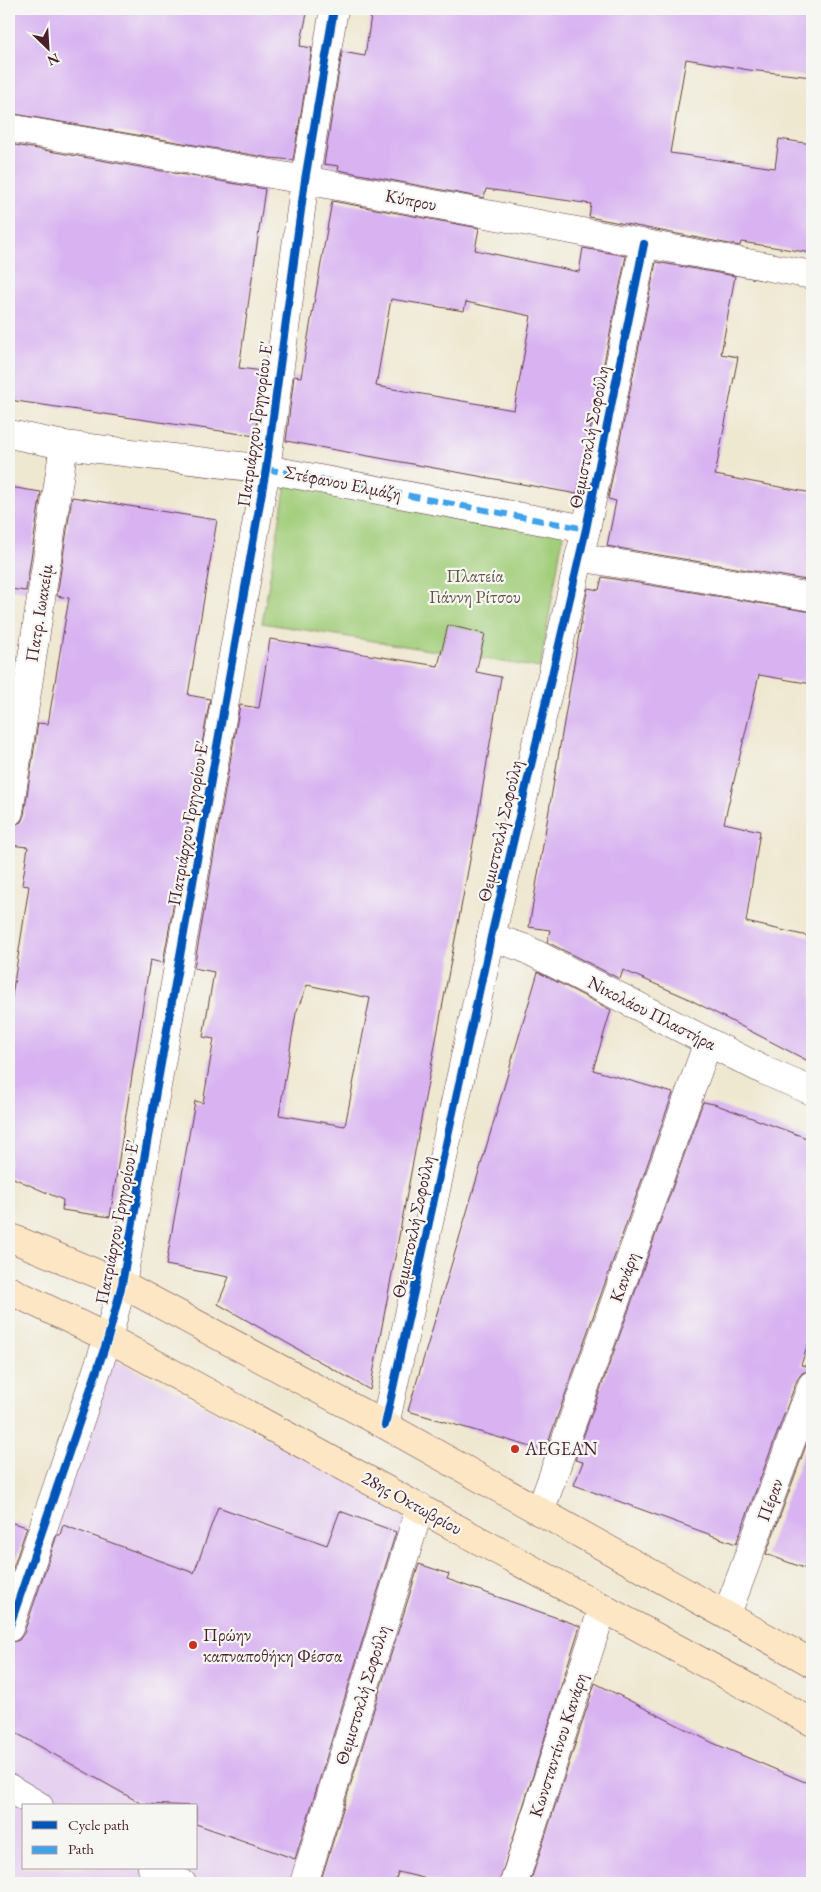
<svg xmlns="http://www.w3.org/2000/svg" width="821" height="1892" font-family="'EB Garamond',serif">
	<style>
		.built { fill: #e6d2f0; fill-rule: evenodd }
		.green { fill: #a2ce7a; stroke: #767652 }
		.building { fill: #d8b2f1; fill-rule: evenodd }
		.lines { fill: none; stroke-linecap: round; stroke-linejoin: round }
		.pedestrian-casing { stroke: #633d44; stroke-width: 29 }
		.minor-casing { stroke: #633d44; stroke-width: 29 }
		.tertiary-casing { stroke: #633d44; stroke-width: 29 }
		.secondary-casing { stroke: #633d44; stroke-width: 29 }
		.pedestrian { stroke: #fff; stroke-width: 28 }
		.minor { stroke: #fff; stroke-width: 28 }
		.tertiary { stroke: #fff; stroke-width: 28 }
		.secondary { stroke: #fce6c4; stroke-width: 28 }
		.quiet { stroke: #40a2eb; stroke-width: 6; stroke-dasharray: 12 6; stroke-linecap: butt }
		.cycleway-casing { stroke: #f6f6f2; stroke-width: 11 }
		.cycleway { stroke: #0057b8; stroke-width: 8 }
		.poi-dot { fill: #c8321e; stroke: #f6f6f2; stroke-width: 2 }
		.labels { text-anchor: middle; stroke-width: 4.5; stroke-linejoin: round; paint-order: stroke }
		.street-label { font-size: 18px; fill: #4a1f2b; stroke: #f6f6f2 }
		.park-label { font-size: 18px; fill: #645443; stroke: #f6f6f2 }
		.poi-label { font-size: 18px; fill: #4a1f2b; stroke: #f6f6f2; text-anchor: start }
	</style>
	<rect width="100%" height="100%" fill="#f6f6f2"/>
	<filter id="ink" filterUnits="userSpaceOnUse"><feTurbulence type="fractalNoise" baseFrequency=".02" numOctaves="2"/><feDisplacementMap in="SourceGraphic" scale="10" xChannelSelector="R" yChannelSelector="G"/><feConvolveMatrix kernelMatrix="1 2 1 2 8 2 1 2 1" color-interpolation-filters="sRGB"/></filter>
	<filter id="wash" filterUnits="userSpaceOnUse"><feTurbulence type="fractalNoise" baseFrequency=".0096" numOctaves="4" result="noise"/><feDisplacementMap in="SourceGraphic" scale="20" xChannelSelector="R" yChannelSelector="G"/><feGaussianBlur stdDeviation="1.12" result="paint"/><feColorMatrix in="noise" values="0 0 0 0 0 0 0 0 0 0 0 0 0 0 0 0 0 1.4 0 .05"/><feComposite in="paint" operator="in"/></filter>
	<g filter="url(#wash)">
		<rect width="100%" height="100%" fill="#efe8d1"/>
		<!-- built -->
		<path class="built" d="M113,1358L409,1513L293,1883H9V1659ZM24,1806H196V1868H24Z"/>
		<!-- green -->
		<polygon class="green" points="286,484 564,530 540,668 262,623"/>
		<g id="blocks">
			<!-- building -->
			<g class="building">
				<polygon points="9,9 308,9 300,46 312,48 293,160 270,158 9,113"/>
				<polygon points="372,9 812,9 812,77 749,70 686,59 670,153 775,168 779,139 812,144 812,253 741,242 740,246 589,217 591,204 486,189 484,198 338,170 339,166 324,164 342,52 365,56"/>
				<polygon points="9,144 265,189 239,368 263,371 255,436 9,400"/>
				<path d="M332,201L479,228L475,250L579,272L583,248L626,256L577,494L286,441L294,376L301,377ZM391,299L464,311L466,302L531,316L514,410L376,386Z"/>
				<polygon points="656,262 735,276 721,354 738,357 715,475 812,493 812,581 607,546 616,501 608,499"/>
				<polygon points="9,487 41,492 26,591 9,589"/>
				<polygon points="72,497 217,520 188,695 210,699 163,963 150,960 110,1217 62,1210 63,1200 9,1176 9,1015 29,886 22,885 28,847 9,845 9,827 21,822 24,815 38,723 48,724 69,598 57,596"/>
				<polygon points="602,577 812,612 812,684 759,675 724,823 760,831 746,922 812,937 812,1063 685,997 623,970 620,979 547,942 550,930 529,927 582,617 588,588 599,590"/>
				<path d="M448,625L485,634L476,672L501,677L476,828L370,1390L218,1304L229,1277L166,1265L195,1101L203,1103L214,1039L203,1037L214,972L194,968L240,705L259,708L270,639L438,666ZM307,985L370,998L345,1126L279,1115L296,1013Z"/>
				<polygon points="538,972 611,1010 593,1070 673,1093 545,1451 408,1411"/>
				<polygon points="703,1102 714,1104 812,1140 812,1333 801,1365 812,1367 812,1370 802,1373 797,1380 736,1544 574,1485 583,1462 575,1460"/>
				<polygon points="812,1429 812,1571 766,1554"/>
				<polygon points="218,1507 327,1545 340,1511 396,1532 295,1859 196,1824 196,1806 142,1804 9,1729 9,1643 19,1640 24,1633 57,1535 60,1535 63,1525 194,1573"/>
				<polygon points="9,1522 27,1527 9,1580"/>
				<polygon points="419,1564 449,1574 447,1579 580,1626 499,1883 444,1883 398,1872 395,1883 320,1883"/>
				<polygon points="595,1683 713,1743 812,1785 812,1883 530,1883"/>
			</g>
		</g>
	</g>
	<g filter="url(#ink)">
		<use href="#blocks" fill-opacity="0" stroke="#633d44" stroke-width="1"/>
		<g class="lines">
			<defs>
				<polyline id="pedestrian" points="266,469 586,529"/>
				<g id="minor">
					<polyline points="9,128 305,180 812,275"/>
					<polyline points="9,434 64,445 266,469"/>
					<polyline points="579,557 812,597"/>
					<polyline points="9,812 64,445"/>
					<polyline points="491,937 524,948 765,1071 812,1091"/>
					<polyline points="385,1425 491,937 586,529 644,244"/>
					<polyline points="540,1512 708,1042"/>
					<polyline points="727,1614 812,1385"/>
					<polyline points="9,1788 39,1806"/>
					<polyline points="152,1868 182,1883"/>
					<polyline points="304,1883 420,1507"/>
					<polyline points="514,1883 603,1607"/>
				</g>
				<polyline id="tertiary" points="9,1628 108,1338 122,1284 266,469 305,180 334,9"/>
				<g id="secondary">
					<polyline points="9,1237 122,1284 385,1425 812,1663"/>
					<polyline points="9,1290 108,1338 812,1722"/>
				</g>
			</defs>
			<!-- pedestrian casing -->
			<use href="#pedestrian" class="pedestrian-casing"/>
			<!-- minor casing -->
			<use href="#minor" class="minor-casing"/>
			<!-- tertiary casing -->
			<use href="#tertiary" class="tertiary-casing"/>
			<!-- secondary casing -->
			<use href="#secondary" class="secondary-casing"/>
			<!-- pedestrian -->
			<use href="#pedestrian" class="pedestrian"/>
			<!-- minor -->
			<use href="#minor" class="minor"/>
			<!-- tertiary -->
			<use href="#tertiary" class="tertiary"/>
			<!-- secondary -->
			<use href="#secondary" class="secondary"/>
			<!-- quiet -->
			<polyline class="quiet" points="266,469 586,529"/>
			<defs>
				<g id="cycleway">
					<polyline points="385,1425 491,937 586,529 644,244"/>
					<polyline points="9,1628 108,1338 122,1284 266,469 305,180 334,9"/>
				</g>
			</defs>
			<!-- cycleway casing -->
			<use href="#cycleway" class="cycleway-casing"/>
			<!-- cycleway -->
			<use href="#cycleway" class="cycleway"/>
		</g>
	</g>
	<!-- markers -->
	<g class="poi-dot">
		<circle cx="515" cy="1449" r="5"/>
		<circle cx="193" cy="1645" r="5"/>
	</g>
	<g class="labels">
		<!-- street labels -->
		<g class="street-label">
			<text transform="translate(411 200) rotate(11)" y="6">Κύπρου</text>
			<text transform="translate(255 424) rotate(-82)" y="6">Πατριάρχου Γρηγορίου Ε'</text>
			<text transform="translate(589 437) rotate(-79)" y="6">Θεμιστοκλή Σοφούλη</text>
			<text transform="translate(343 483) rotate(11)" y="6">Στέφανου Ελμάζη</text>
			<text transform="translate(39 613) rotate(-81)" y="6">Πατρ. Ιωακείμ</text>
			<text transform="translate(188 823) rotate(-80)" y="6">Πατριάρχου Γρηγορίου Ε'</text>
			<text transform="translate(500 831) rotate(-77)" y="6">Θεμιστοκλή Σοφούλη</text>
			<text transform="translate(652 1013) rotate(27)" y="6">Νικολάου Πλαστήρα</text>
			<text transform="translate(117 1222) rotate(-79)" y="6">Πατριάρχου Γρηγορίου Ε'</text>
			<text transform="translate(413 1227) rotate(-78)" y="6">Θεμιστοκλή Σοφούλη</text>
			<text transform="translate(624 1277) rotate(-70)" y="6">Κανάρη</text>
			<text transform="translate(770 1500) rotate(-70)" y="6">Πέραν</text>
			<text transform="translate(412 1503) rotate(29)" y="6">28ης Οκτωβρίου</text>
			<text transform="translate(362 1695) rotate(-73)" y="6">Θεμιστοκλή Σοφούλη</text>
			<text transform="translate(558 1745) rotate(-72)" y="6">Κωνσταντίνου Κανάρη</text>
		</g>
		<!-- park labels -->
		<g class="park-label">
			<text x="475" y="582">Πλατεία<tspan x="475" dy="21">Γιάννη Ρίτσου</tspan></text>
		</g>
		<!-- poi labels -->
		<g class="poi-label">
			<text x="525" y="1455">AEGEAN</text>
			<text x="203" y="1641">Πρώην<tspan x="203" dy="21">καπναποθήκη Φέσσα</tspan></text>
		</g>
	</g>
	<!-- margin -->
	<rect width="821" height="1892" fill="none" stroke="#f6f6f2" stroke-width="30"/>
	<!-- legend -->
	<rect x="22" y="1804" width="175" height="65" fill="#f6f6f2" stroke="#b1a0a2"/>
	<rect x="32" y="1821" width="25" height="8" fill="#0057b8" stroke="#b1a0a2"/>
	<text x="68" y="1830" font-size="15" fill="#4a1f2b">Cycle path</text>
	<rect x="32" y="1846" width="25" height="8" fill="#40a2eb" stroke="#b1a0a2"/>
	<text x="68" y="1854" font-size="15" fill="#4a1f2b">Path</text>
	<!-- north arrow -->
	<g transform="translate(48 48) rotate(155)" stroke="#f6f6f2" stroke-width="4" paint-order="stroke">
	<path d="M0-4L9 19L0 12L-9 19Z" fill="#4a1f2b"/>
	<text y="-8" font-size="14" font-weight="bold" text-anchor="middle" fill="#4a1f2b">N</text>
	</g>
</svg>
